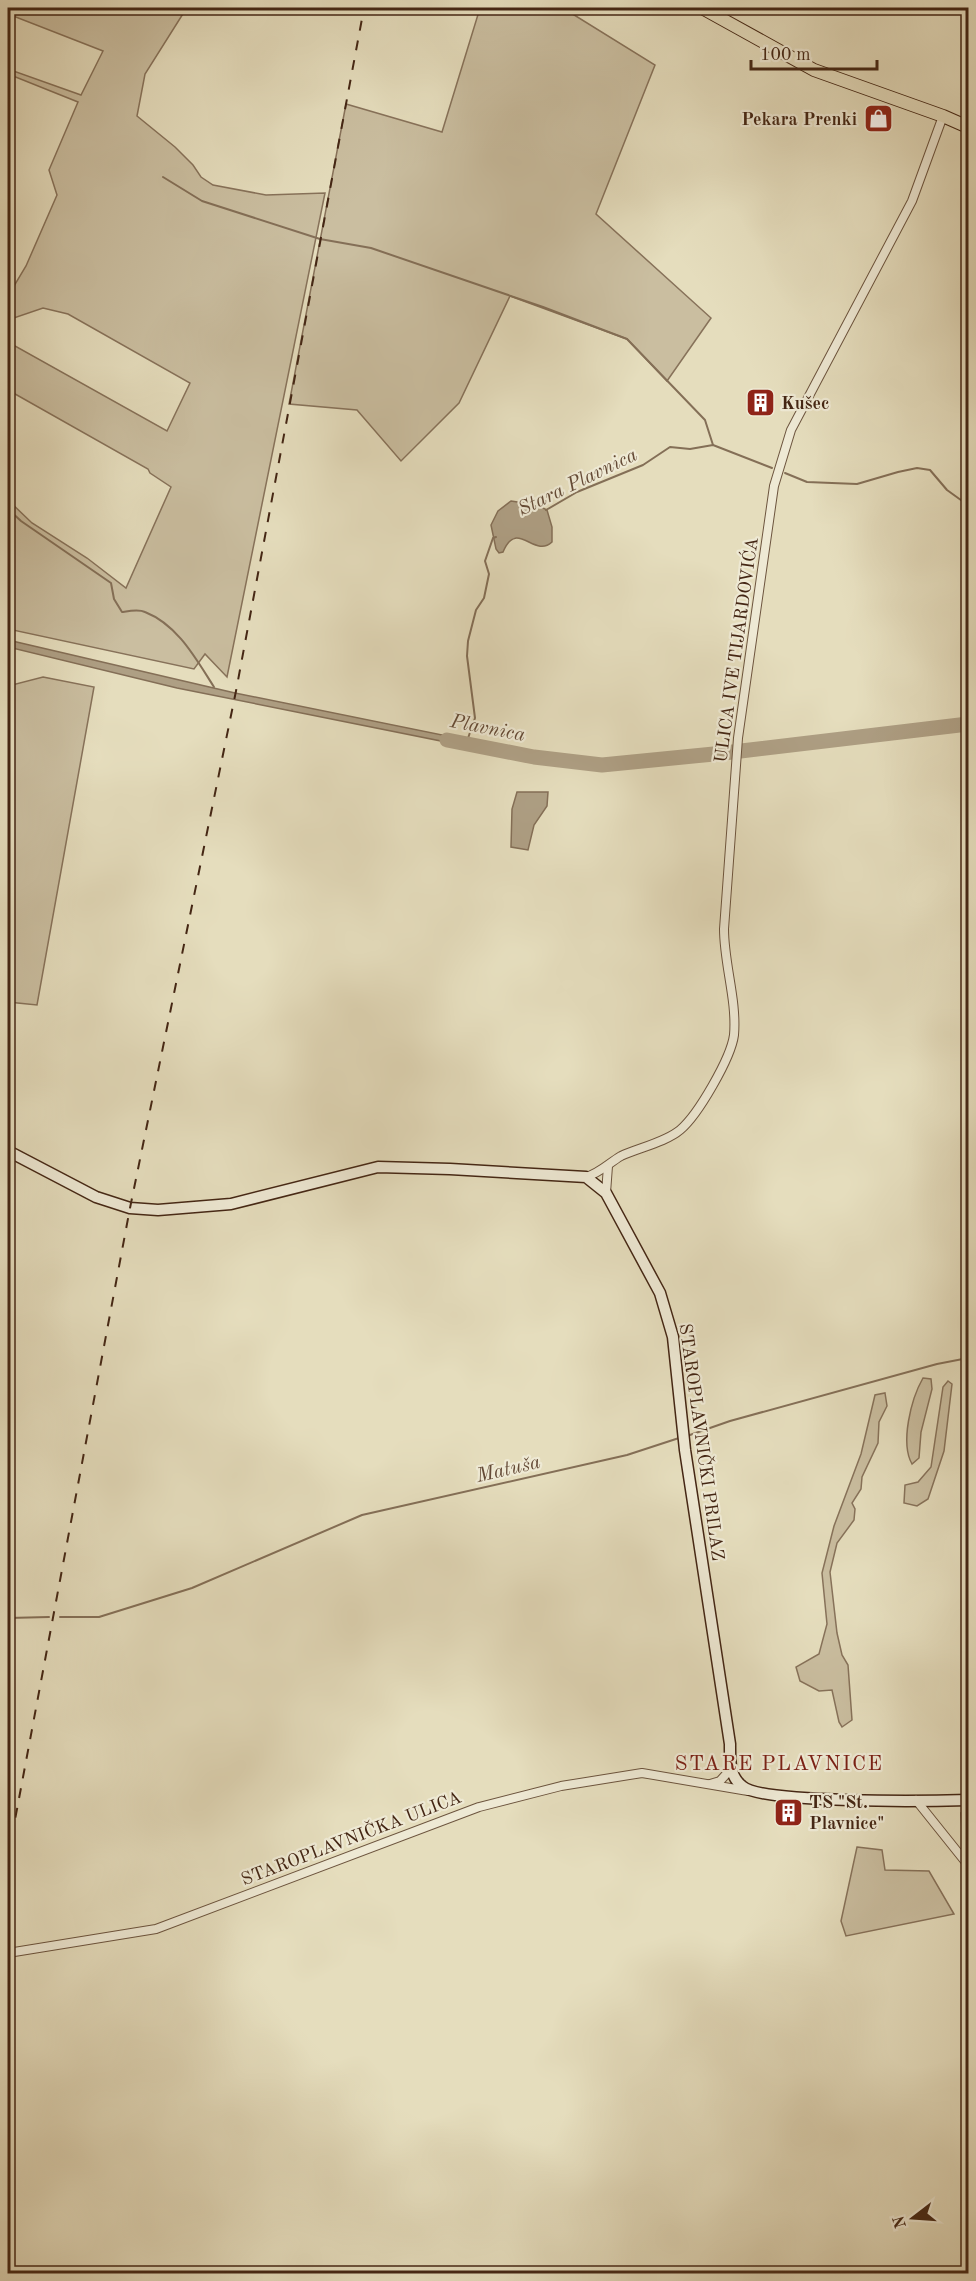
<svg xmlns="http://www.w3.org/2000/svg" width="976" height="2281" font-family="'Old Standard TT',serif">
	<style>
		.green { fill: #cabea0; stroke: #87725a; stroke-width: 1.5 }
		.water { fill: #ae9f84; stroke: #846f57; stroke-width: 1.5 }
		.lines { fill: none; stroke-linecap: round; stroke-linejoin: round }
		.stream { stroke: #846f57; stroke-width: 2 }
		.river { stroke: #ae9f84; stroke-width: 15 }
		.street-casing { stroke: #6c543e; stroke-width: 10 }
		.secondary-casing { stroke: #442614; stroke-width: 13 }
		.primary-casing { stroke: #442614; stroke-width: 14 }
		.street { stroke: #eee9d4; stroke-width: 8 }
		.secondary { stroke: #eee9d4; stroke-width: 10 }
		.primary { stroke: #e5ddbd; stroke-width: 12 }
		.rail { stroke: #442614; stroke-width: 2; stroke-dasharray: 10 10; stroke-linecap: butt }
		.labels { text-anchor: middle; stroke-width: 4.5; stroke-linejoin: round; paint-order: stroke }
		.poi-label { font-size: 18px; font-weight: bold; fill: #442614; stroke: #eee9d4; text-anchor: start }
		.street-label { font-size: 18px; fill: #442614; stroke: #eee9d4 }
		.water-label { font-size: 20px; font-style: italic; fill: #644a36; stroke: #eee9d4 }
		.quarter-label { font-size: 21px; letter-spacing: 1.5px; fill: #7a1f14; stroke: #eee9d4 }
	</style>
	<rect width="100%" height="100%" fill="#e5ddbd"/>
	<filter id="stains"><feTurbulence type="fractalNoise" baseFrequency=".00333" numOctaves="4"/><feColorMatrix values="0 0 0 0 .2 0 0 0 0 .09 0 0 0 0 .02 0 0 0 .5 -.17"/></filter>
	<radialGradient id="worn" r=".72"><stop offset=".6" stop-color="#630" stop-opacity="0"/><stop offset="1" stop-color="#630" stop-opacity=".3"/></radialGradient>
	<!-- green -->
	<g class="green">
		<polygon points="8,8 179,8 186,9 145,74 137,116 175,147 193,165 201,177 213,185 266,195 325,193 227,677 205,654 194,669 8,629 8,500 32,523 87,558 126,588 171,487 150,473 148,469 8,390 8,342 167,431 190,383 68,314 43,308 8,320 8,296 26,266 57,195 49,170 78,102 8,74 8,69 81,95 103,51 8,14"/>
		<polygon points="480,8 553,8 571,13 655,65 596,214 711,318 667,381 627,339 510,296 459,403 401,461 357,410 289,404 346,104 442,132"/>
		<polygon points="43,677 94,687 37,1005 8,1002 8,686"/>
		<path d="M923,1378L931,1379L932,1389L921,1432L919,1458L912,1464C900,1443 911,1399 923,1378Z"/>
		<polygon points="948,1381 952,1384 944,1451 928,1499 917,1506 904,1503 905,1485 918,1482 931,1467 943,1387"/>
		<polygon points="885,1393 887,1406 879,1422 878,1443 862,1477 861,1489 852,1503 855,1509 854,1520 837,1543 830,1572 837,1633 842,1655 848,1665 852,1720 842,1727 839,1722 832,1690 819,1691 800,1681 796,1667 819,1654 827,1624 822,1573 834,1526 861,1454 875,1395"/>
		<polygon points="961,1813 968,1813 968,1847 963,1847"/>
		<polygon points="857,1847 882,1850 885,1870 929,1871 954,1914 846,1936 841,1921"/>
	</g>
	<!-- water -->
	<g class="water">
		<path d="M511,501L537,505L547,510L552,527V542C534,559 517,518 503,552L499,553L496,549L491,525L498,511Z"/>
		<polygon points="8,640 235,693 467,740 466,746 177,688 8,647"/>
		<polygon points="517,792 548,792 547,806 534,825 528,850 511,847 512,809"/>
	</g>
	<g class="lines">
		<!-- stream -->
		<g class="stream">
			<polyline points="163,177 202,201 320,239 371,248 543,307 627,339 705,420 713,445"/>
			<polyline points="785,473 807,482 857,484 898,472 917,468 930,470 947,490 965,503 968,503"/>
			<path d="M8,509L21,521L111,583L114,599L122,612C129,611 139,609 145,612C178,625 196,659 214,687"/>
			<polyline points="546,510 577,492 643,465 670,447 690,449 713,445 772,468"/>
			<polyline points="466,744 475,718 467,656 468,641 476,610 484,598 489,574 485,561 493,538 496,537"/>
			<polyline points="687,1436 730,1421 937,1364 968,1358"/>
			<polyline points="60,1617 99,1617 192,1588 362,1515 627,1455 679,1438"/>
			<polyline points="8,1618 49,1617"/>
		</g>
		<!-- river -->
		<polyline class="river" points="447,740 534,757 602,765 724,753 968,724"/>
		<defs>
			<g id="street">
				<path d="M586,1177C600,1173 609,1163 621,1156C638,1148 666,1142 680,1130C698,1115 731,1058 734,1035C737,1000 724,964 724,929L738,738L774,486L791,430L912,201L943,116"/>
				<polyline points="606,1193 608,1166"/>
				<polyline points="710,1784 720,1781 731,1769"/>
				<polyline points="916,1800 968,1865"/>
				<polyline points="8,1953 156,1929 479,1807 561,1786 642,1773 748,1791"/>
			</g>
			<path id="secondary" d="M8,1151L96,1197L130,1208L158,1210L231,1204L378,1167L450,1169L586,1177L606,1193L660,1293L673,1337L685,1450L730,1744C730,1760 729,1776 742,1786C762,1804 933,1801 968,1800"/>
			<polyline id="primary" points="702,8 814,70 943,116 968,127"/>
		</defs>
		<!-- street casing -->
		<use href="#street" class="street-casing"/>
		<!-- secondary casing -->
		<use href="#secondary" class="secondary-casing"/>
		<!-- primary casing -->
		<use href="#primary" class="primary-casing"/>
		<!-- street -->
		<use href="#street" class="street"/>
		<!-- secondary -->
		<use href="#secondary" class="secondary"/>
		<!-- primary -->
		<use href="#primary" class="primary"/>
		<!-- rail -->
		<polyline class="rail" points="8,1857 130,1208 236,691 364,8"/>
	</g>
	<!-- icons -->
	<defs>
		<symbol id="shop-square" viewBox="-11 -11 22 22"><rect x="-9" y="-9" width="18" height="18" rx="4" fill="#8f2418" stroke="#eee9d4"/><path d="M-5-2.5h2.3a2.7 3.5 0 0 1 5.4 0H5L5.5 6h-11ZM-1.5-2.5h3a1.5 2.3 0 0 0-3 0Z" fill="#fff"/></symbol>
		<symbol id="building-square" viewBox="-11 -11 22 22"><rect x="-9" y="-9" width="18" height="18" rx="4" fill="#8f2418" stroke="#eee9d4"/><path d="M-4-6H4V6H1V3H-1V6H-4ZM-2.5-4.3h1.7v1.8h-1.7ZM.8-4.3h1.7v1.8H.8ZM-2.5-1h1.7V.8h-1.7ZM.8-1h1.7V.8H.8Z" fill="#fff"/></symbol>
	</defs>
	<g fill-rule="evenodd">
		<use href="#shop-square" x="862" y="102" width="33" height="33"/>
		<use href="#building-square" x="744" y="386" width="33" height="33"/>
		<use href="#building-square" x="772" y="1796" width="33" height="33"/>
	</g>
	<g class="labels">
		<!-- poi labels -->
		<g class="poi-label">
			<text x="857" y="125" text-anchor="end">Pekara Prenki</text>
			<text x="781" y="409">Kušec</text>
			<text x="809" y="1808">TS "St.<tspan x="809" dy="21">Plavnice"</tspan></text>
		</g>
		<!-- street labels -->
		<g class="street-label">
			<text transform="translate(736 650) rotate(-82)" y="6">ULICA IVE TIJARDOVIĆA</text>
			<text transform="translate(702 1442) rotate(82)" y="6">STAROPLAVNIČKI PRILAZ</text>
			<text transform="translate(351 1838) rotate(-21)" y="6">STAROPLAVNIČKA ULICA</text>
		</g>
		<!-- water labels -->
		<g class="water-label">
			<text transform="translate(577 481) rotate(-26)" y="7">Stara Plavnica</text>
			<text transform="translate(488 727) rotate(11)" y="7">Plavnica</text>
			<text transform="translate(508 1468) rotate(-13)" y="7">Matuša</text>
		</g>
		<!-- quarter labels -->
		<g class="quarter-label">
			<text x="779" y="1770">STARE PLAVNICE</text>
		</g>
	</g>
	<!-- margin -->
	<rect width="976" height="2281" fill="none" stroke="#e5ddbd" stroke-width="30"/>
	<rect x="9" y="9" width="958" height="2263" fill="none" stroke="#442614" stroke-width="3"/>
	<rect x="15" y="15" width="946" height="2251" fill="none" stroke="#442614" stroke-width="1.5"/>
	<!-- north arrow -->
	<g transform="translate(913 2218) rotate(253)" stroke="#eee9d4" stroke-width="4.5" paint-order="stroke">
	<path d="M0-4.5L10 22L0 15L-10 22Z" fill="#442614"/>
	<text y="-9" font-size="16" font-weight="bold" text-anchor="middle" fill="#442614">N</text>
	</g>
	<!-- scale -->
	<path d="M751 60v9h126v-9" fill="none" stroke="#442614" stroke-width="3"/>
	<text x="760" y="60" font-size="18" fill="#442614" stroke="#eee9d4" stroke-width="4.5" paint-order="stroke">100 m</text>
	<rect width="100%" height="100%" filter="url(#stains)"/>
	<rect width="100%" height="100%" fill="url(#worn)"/>
</svg>
